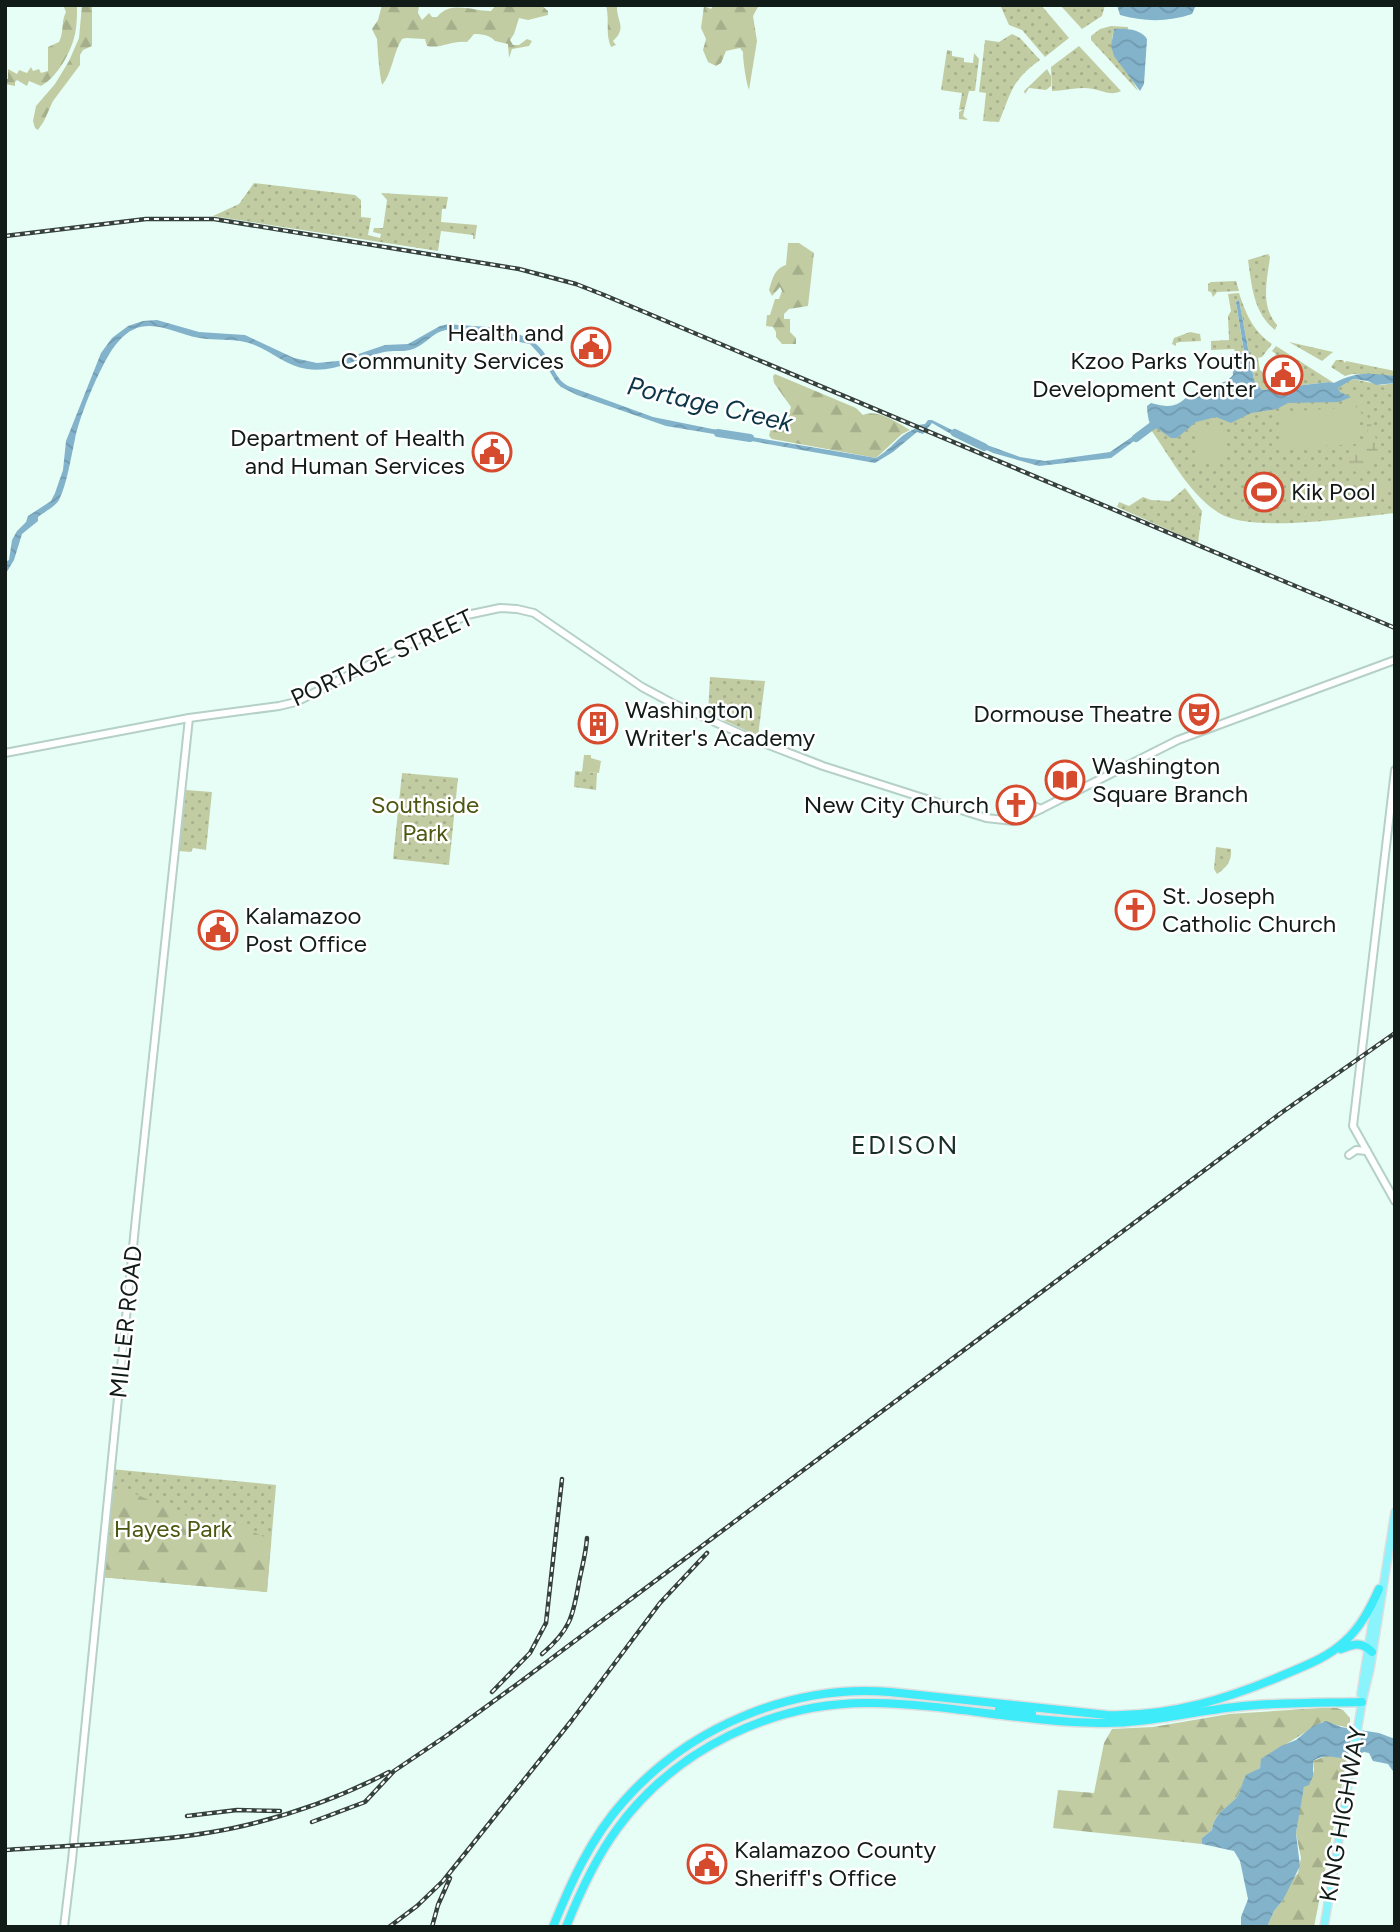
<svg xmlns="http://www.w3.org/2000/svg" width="1400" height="1932" font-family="Figtree,sans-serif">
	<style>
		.grass { fill: url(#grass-dots) }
		.forest { fill: url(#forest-firs) }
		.wetland { fill: url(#wetland-marsh) }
		.garden { fill: #c2cca3 }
		.water { fill: url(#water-waves) }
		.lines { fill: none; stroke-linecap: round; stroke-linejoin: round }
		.river { stroke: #83b3cb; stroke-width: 8 }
		.secondary-casing { stroke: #b4d0c7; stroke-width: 10 }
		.primary-casing { stroke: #dedfdf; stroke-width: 10 }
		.highway-casing { stroke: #dedfdf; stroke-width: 11 }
		.secondary { stroke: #fff; stroke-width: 6 }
		.primary { stroke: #8bf3fb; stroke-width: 7 }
		.highway { stroke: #3debf9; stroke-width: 8 }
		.rail-casing { stroke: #34413d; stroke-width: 4.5 }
		.rail { stroke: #fff; stroke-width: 2; stroke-dasharray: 5; stroke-linecap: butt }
		.labels { text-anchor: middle; stroke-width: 5; stroke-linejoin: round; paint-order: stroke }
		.poi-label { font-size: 24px; fill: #111c19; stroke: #fff; text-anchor: start }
		.street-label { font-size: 24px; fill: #111c19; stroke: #fff }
		.park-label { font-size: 24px; fill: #4c5812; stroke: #fff }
		.water-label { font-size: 26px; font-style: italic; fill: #0b3447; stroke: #fff }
		.neighbourhood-label { font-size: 26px; letter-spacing: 2px; fill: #172f29; stroke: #fff }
	</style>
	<defs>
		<pattern id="grass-dots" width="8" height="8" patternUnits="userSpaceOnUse" patternTransform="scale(1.75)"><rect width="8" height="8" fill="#c2cca3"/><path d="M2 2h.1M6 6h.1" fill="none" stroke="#a6af8c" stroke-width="1.8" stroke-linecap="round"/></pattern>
		<pattern id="forest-firs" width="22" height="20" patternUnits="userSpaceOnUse" patternTransform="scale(1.75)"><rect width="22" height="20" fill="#c2cca3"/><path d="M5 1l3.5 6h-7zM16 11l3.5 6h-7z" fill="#a6af8c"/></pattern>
		<pattern id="wetland-marsh" width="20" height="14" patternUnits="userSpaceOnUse" patternTransform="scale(1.75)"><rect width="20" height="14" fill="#c2cca3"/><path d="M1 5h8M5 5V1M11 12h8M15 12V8" fill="none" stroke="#a6af8c"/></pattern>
		<pattern id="water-waves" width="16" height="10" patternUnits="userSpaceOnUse" patternTransform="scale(1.75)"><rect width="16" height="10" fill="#83b3cb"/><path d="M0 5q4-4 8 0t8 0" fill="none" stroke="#7099ae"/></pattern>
	</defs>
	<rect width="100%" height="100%" fill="#e7fef7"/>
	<!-- grass -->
	<g class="grass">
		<polygon points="996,5 1041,5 1069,38 1045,57 1022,30 1009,25 1001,7"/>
		<polygon points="1060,5 1105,5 1102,16 1082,29"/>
		<path d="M1111,26L1128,27V29L1114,30C1108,49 1116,56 1127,71C1131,77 1134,84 1138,91L1091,40V36L1100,29Z"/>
		<path d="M1012,34L1020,38L1040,60C1011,81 1012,91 999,122L983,121L986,93L979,92L985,40L999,42Z"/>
		<path d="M1079,46L1121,91C1111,96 1104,91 1093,89C1079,86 1066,91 1052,91L1051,67Z"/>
		<polygon points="947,50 952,51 952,56 964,58 964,62 973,63 974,53 979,59 975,91 969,91 963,116 968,120 959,119 959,112 964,109 959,110 962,93 941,90"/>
		<polygon points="1047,69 1051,76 1051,86 1046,90 1029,88 1025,94 1024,91"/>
		<polygon points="254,183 355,195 361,200 361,217 371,218 368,235 380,238 381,234 373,232 374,228 383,228 387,200 381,193 448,197 446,209 442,209 441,222 477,225 475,239 473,239 473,235 441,231 438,251 213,216 239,204"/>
		<path d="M1268,254L1270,257C1267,281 1260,305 1277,325L1275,330C1253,312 1252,286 1248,260Z"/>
		<polygon points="1236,281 1239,291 1217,292 1213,297 1211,292 1208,291 1208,284 1211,282"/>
		<path d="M1239,293C1246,314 1253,331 1272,344L1262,357L1258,358L1260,370L1265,374L1263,379L1274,386L1284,379L1288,381L1291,376L1288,374L1290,370L1287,366L1273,358L1276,354L1272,351L1276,346L1334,383L1329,382L1262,390L1254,380L1239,300L1236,302L1244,353L1235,352L1234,349L1211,350V341L1229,340L1228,316L1231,311L1228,294Z"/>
		<polygon points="1190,332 1200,334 1201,341 1180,342 1176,343 1176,346 1172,344 1174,338"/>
		<polygon points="1289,342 1333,352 1322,361"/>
		<polygon points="1336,360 1343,360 1345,363 1346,361 1395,371 1395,376 1352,374 1345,376 1331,367"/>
		<path d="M1353,379L1381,385L1395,383V513C1355,517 1251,534 1219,513C1189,494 1171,458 1151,430L1152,427L1337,388Z"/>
		<polygon points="1185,488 1202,511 1198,543 1117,507 1119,502 1129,506 1143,497 1151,500 1170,501"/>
		<polygon points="710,677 765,681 758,736 708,713"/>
		<polygon points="575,771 597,773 596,790 574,787"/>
		<polygon points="402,773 458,778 449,865 393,859"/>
		<polygon points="186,790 212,792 206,850 193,848 191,852 179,851"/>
		<path d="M1216,847L1231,849C1232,861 1227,867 1217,874L1214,869Z"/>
		<polygon points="111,1469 276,1485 267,1592 100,1577"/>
	</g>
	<!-- forest -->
	<g class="forest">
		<path d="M63,5H77C77,13 77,21 76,28C74,48 58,77 41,86L29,81L27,86L17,80L15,82V86L5,84V79H8V69L17,74L19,70L27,73L31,67L33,71L39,69L41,73L48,71V47L59,42C64,32 61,21 66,12Z"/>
		<polygon points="82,5 92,5 92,46 83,50 80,55 80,65 53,101 44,121 38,130 35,128 33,121 36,106 55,84 69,61 79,38"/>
		<path d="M382,5H419L418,13L422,20L429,13L432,17H437C450,0 472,11 491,11L496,5H541L548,11V15L528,20L519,18L514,34L510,40L513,45H519L527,39L532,41L529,46L512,49L509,58L508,44L495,41C490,35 482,34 474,34L467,42C452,40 441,49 427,46L425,39L406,38L402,39C393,53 392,74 382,85C379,71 378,53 377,39L372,29L378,20Z"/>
		<path d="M606,5H617C616,22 628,27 613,41L616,45L611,47C605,33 610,22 606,5Z"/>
		<path d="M714,5H759L753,16L757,41L749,90C746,81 743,62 743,52L740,48L726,51L721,63L716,66L708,62L703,50L706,39L701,28L704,6L711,9Z"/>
		<path d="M788,243H799L814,253L808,306L789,309L784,314V319H790V332L796,338V344H782L776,337V332L773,327L766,326L767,315H770L775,299H779L782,291L780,287L772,296L769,290C773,278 774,269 786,265Z"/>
		<path d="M775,374L856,408L863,415C877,408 898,423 910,430L902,434L876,458L772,439L769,436C773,416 787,424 791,407L774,383L773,376Z"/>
		<polygon points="109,1488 135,1494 192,1518 220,1521 247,1529 271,1540 267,1592 100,1577"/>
		<path d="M1334,1707L1343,1710L1350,1718V1728L1322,1722L1262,1759L1260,1768C1244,1777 1246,1778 1239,1793C1232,1809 1217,1805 1212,1830L1202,1838V1844L1053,1828L1058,1790L1094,1793L1104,1743L1112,1729L1153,1727L1229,1714Z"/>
		<polygon points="1329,1755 1347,1759 1314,1927 1267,1927 1274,1911 1283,1900 1290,1882 1298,1873 1301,1858 1296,1833 1300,1806 1304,1787 1314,1771 1313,1761"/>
	</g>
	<!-- wetland -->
	<path class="wetland" d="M1355,399L1359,400C1368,417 1395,465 1361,472C1355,473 1345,468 1342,464L1348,459L1350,448L1357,447L1368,440C1369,426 1362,409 1350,402Z"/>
	<!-- garden -->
	<g class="garden">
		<polygon points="1356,407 1358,444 1282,448 1280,412"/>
		<polygon points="1195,427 1225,427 1226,457 1223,460 1196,461"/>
		<polygon points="1322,467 1323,476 1304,478 1303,468"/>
		<polygon points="1385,477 1392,487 1373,501 1366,491"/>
		<polygon points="1342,484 1345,487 1344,499 1327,500 1326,486"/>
		<polygon points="584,755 591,755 591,758 601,761 599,773 582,772"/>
	</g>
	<!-- water -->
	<g class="water">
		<path d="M1117,5H1196L1192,14C1169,22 1144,22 1120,15Z"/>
		<path d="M1114,29C1125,28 1141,29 1147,39L1144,84L1140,91L1114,56L1111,46Z"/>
		<path d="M1239,300L1254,380L1262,390L1329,382L1334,383C1358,371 1368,373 1395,376V383L1376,385L1368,381L1353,379L1338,388L1340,392L1351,397L1339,402L1288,403L1277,409L1251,413L1231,423L1216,417L1196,422L1177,438H1171L1155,427L1152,429C1149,424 1147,413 1147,406L1151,403C1183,412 1179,398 1202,387C1214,381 1222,388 1233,375L1232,354L1244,352L1236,302Z"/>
		<path d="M157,320L199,332L245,335L294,358L317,363L338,361L385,345L408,344L440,326L449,324L468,326V332C459,331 450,328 442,331C430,335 423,347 410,350C402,352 393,350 384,352C358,358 335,373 307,369C285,366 269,349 249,343C235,339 221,340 207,339C175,337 146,309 118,342C103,358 79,417 75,439C71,457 67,484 59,500C55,507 44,512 38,517V521L22,534L14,560L5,575V562L9,560L12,540L17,531L26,522L28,516L51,501L55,493L63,470L66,441L101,353L112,338L128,326L143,321Z"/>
		<path d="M479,327C507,331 534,332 548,359C554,369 557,380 568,386L653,417L727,432L726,436L666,426L577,395L561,387L556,382L540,355L530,344L484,335L479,333Z"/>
		<path d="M928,420H932L964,436L963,441L932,423L923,434L917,432L893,452L875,463L740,439V435L876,458C892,449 899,434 917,428L918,425L925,424Z"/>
		<polygon points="1142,430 1145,433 1111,458 1039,466 993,453 976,445 976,441 1020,457 1045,461 1110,452"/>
		<polygon points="1249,482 1257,482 1257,488 1280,488 1280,502 1274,502 1274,497 1248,496"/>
		<path d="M1326,1721L1341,1727L1379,1733L1395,1739V1774L1388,1764L1373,1761L1369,1753L1364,1752C1358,1754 1355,1759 1348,1759C1334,1758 1326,1753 1313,1761V1776L1309,1785L1304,1787L1296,1833L1300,1866L1283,1900L1274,1911L1267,1927H1241V1917L1248,1899L1240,1861L1234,1851L1202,1844V1838L1212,1830C1215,1812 1226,1809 1237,1797C1241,1791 1242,1782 1246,1775L1260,1768L1261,1759L1281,1746L1296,1740L1313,1726Z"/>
	</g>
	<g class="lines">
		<!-- river -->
		<g class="river">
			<polyline points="459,329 488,331"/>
			<polyline points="718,433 750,438"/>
			<polyline points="955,433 984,447"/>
			<polyline points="1136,438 1152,426 1160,423"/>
		</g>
		<defs>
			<g id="secondary">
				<polyline points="5,753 189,718 279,706 296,702 467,615 500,608 517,609 534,613 642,687 670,702 748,737 823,766 986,818 1014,821 1033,813 1178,740 1395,660"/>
				<polyline points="1395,770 1353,1126 1395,1201"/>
				<polyline points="1025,802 1041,809"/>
				<polyline points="1349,1155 1356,1150 1367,1151"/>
				<polyline points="64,1927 72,1860 136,1217 189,718"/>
			</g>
			<g id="primary">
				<polyline points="1361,1694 1376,1599"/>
				<polyline points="1324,1927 1362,1702 1370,1669 1395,1512"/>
			</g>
			<g id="highway">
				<path d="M1341,1649C1354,1644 1361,1641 1372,1652"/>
				<polyline points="999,1709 1032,1714"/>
				<path d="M553,1927C571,1882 591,1838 623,1802C689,1727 791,1684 890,1692L1107,1715C1170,1717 1231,1698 1288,1673C1307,1665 1328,1657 1344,1642C1360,1628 1370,1609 1379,1589"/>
				<path d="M566,1927C580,1892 595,1859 617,1829C675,1749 774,1701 873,1703C948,1704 1023,1722 1099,1723C1145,1724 1189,1712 1235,1707C1277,1702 1320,1703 1362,1702"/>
			</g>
		</defs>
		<!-- secondary casing -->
		<use href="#secondary" class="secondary-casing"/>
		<!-- primary casing -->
		<use href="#primary" class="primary-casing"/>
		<!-- highway casing -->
		<use href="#highway" class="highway-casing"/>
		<!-- secondary -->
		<use href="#secondary" class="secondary"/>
		<!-- primary -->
		<use href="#primary" class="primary"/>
		<!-- highway -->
		<use href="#highway" class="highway"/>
		<defs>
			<g id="rail">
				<polyline points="5,236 146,219 214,219 519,269 576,284 604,295 1395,628"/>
				<path d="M542,1654C570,1630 573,1617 579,1582C582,1567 586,1553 587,1538"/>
				<polyline points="492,1692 530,1653 546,1623 562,1479"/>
				<polyline points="187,1816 237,1810 280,1811"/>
				<polyline points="312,1822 365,1802 394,1771 446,1736 520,1682 1281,1113 1395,1033"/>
				<path d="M5,1850C85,1844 178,1843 255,1823C302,1811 347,1794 389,1772"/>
				<polyline points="389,1927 417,1906 443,1881 572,1720 660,1603 707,1553"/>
				<polyline points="432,1927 438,1905 450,1878"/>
			</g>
		</defs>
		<!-- rail casing -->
		<use href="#rail" class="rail-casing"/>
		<!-- rail -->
		<use href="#rail" class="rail"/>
	</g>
	<!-- icons -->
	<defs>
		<symbol id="civic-ring" viewBox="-11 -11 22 22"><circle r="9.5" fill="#fff" stroke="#d64b2d" stroke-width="1.5"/><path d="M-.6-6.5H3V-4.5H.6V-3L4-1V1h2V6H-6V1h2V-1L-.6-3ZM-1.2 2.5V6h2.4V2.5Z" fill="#d64b2d"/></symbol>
		<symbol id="stadium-ring" viewBox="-11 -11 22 22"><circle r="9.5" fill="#fff" stroke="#d64b2d" stroke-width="1.5"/><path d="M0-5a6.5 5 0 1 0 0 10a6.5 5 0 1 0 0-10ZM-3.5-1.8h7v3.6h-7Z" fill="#d64b2d"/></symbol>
		<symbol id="theatre-ring" viewBox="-11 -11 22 22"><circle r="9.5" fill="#fff" stroke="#d64b2d" stroke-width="1.5"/><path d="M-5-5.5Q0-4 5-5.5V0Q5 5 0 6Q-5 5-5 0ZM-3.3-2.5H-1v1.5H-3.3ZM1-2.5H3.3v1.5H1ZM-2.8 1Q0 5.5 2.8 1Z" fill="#d64b2d"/></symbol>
		<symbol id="building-ring" viewBox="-11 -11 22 22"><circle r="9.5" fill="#fff" stroke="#d64b2d" stroke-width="1.5"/><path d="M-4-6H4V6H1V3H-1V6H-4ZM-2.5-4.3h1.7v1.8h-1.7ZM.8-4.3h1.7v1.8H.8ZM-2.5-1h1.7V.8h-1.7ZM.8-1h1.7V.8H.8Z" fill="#d64b2d"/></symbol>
		<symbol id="library-ring" viewBox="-11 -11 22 22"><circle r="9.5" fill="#fff" stroke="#d64b2d" stroke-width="1.5"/><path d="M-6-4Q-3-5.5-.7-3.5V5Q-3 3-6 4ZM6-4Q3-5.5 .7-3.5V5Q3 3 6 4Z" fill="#d64b2d"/></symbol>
		<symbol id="church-ring" viewBox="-11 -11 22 22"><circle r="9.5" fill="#fff" stroke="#d64b2d" stroke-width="1.5"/><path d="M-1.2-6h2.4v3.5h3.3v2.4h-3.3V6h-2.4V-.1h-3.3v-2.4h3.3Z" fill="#d64b2d"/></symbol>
	</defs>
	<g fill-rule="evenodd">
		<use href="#civic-ring" x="569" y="325" width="44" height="44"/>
		<use href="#civic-ring" x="1261" y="353" width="44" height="44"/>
		<use href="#civic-ring" x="470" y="430" width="44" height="44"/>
		<use href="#stadium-ring" x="1242" y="470" width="44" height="44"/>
		<use href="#theatre-ring" x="1177" y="692" width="44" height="44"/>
		<use href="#building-ring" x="576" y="702" width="44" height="44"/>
		<use href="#library-ring" x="1043" y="758" width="44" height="44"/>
		<use href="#church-ring" x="994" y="783" width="44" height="44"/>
		<use href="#church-ring" x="1113" y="888" width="44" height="44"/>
		<use href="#civic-ring" x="196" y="908" width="44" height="44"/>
		<use href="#civic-ring" x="685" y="1842" width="44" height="44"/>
	</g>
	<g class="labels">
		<!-- poi labels -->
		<g class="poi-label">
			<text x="564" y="341" text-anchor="end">Health and<tspan x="564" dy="28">Community Services</tspan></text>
			<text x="1256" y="369" text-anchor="end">Kzoo Parks Youth<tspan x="1256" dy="28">Development Center</tspan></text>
			<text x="465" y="446" text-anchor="end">Department of Health<tspan x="465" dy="28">and Human Services</tspan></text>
			<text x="1291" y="500">Kik Pool</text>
			<text x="625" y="718">Washington<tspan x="625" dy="28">Writer's Academy</tspan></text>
			<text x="1172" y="722" text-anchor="end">Dormouse Theatre</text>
			<text x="1092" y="774">Washington<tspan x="1092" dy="28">Square Branch</tspan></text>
			<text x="989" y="813" text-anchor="end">New City Church</text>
			<text x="1162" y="904">St. Joseph<tspan x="1162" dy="28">Catholic Church</tspan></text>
			<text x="245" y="924">Kalamazoo<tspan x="245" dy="28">Post Office</tspan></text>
			<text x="734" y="1858">Kalamazoo County<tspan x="734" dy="28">Sheriff's Office</tspan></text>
		</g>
		<!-- street labels -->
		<g class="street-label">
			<text transform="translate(382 658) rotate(-25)" y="8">PORTAGE STREET</text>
			<text transform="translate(126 1322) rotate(-84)" y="8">MILLER ROAD</text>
			<text transform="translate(1343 1814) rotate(-80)" y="8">KING HIGHWAY</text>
		</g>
		<!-- park labels -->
		<g class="park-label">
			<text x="425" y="813">Southside<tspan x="425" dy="28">Park</tspan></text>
			<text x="173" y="1537">Hayes Park</text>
		</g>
		<!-- water labels -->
		<g class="water-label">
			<text transform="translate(710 404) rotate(13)" y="9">Portage Creek</text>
		</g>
		<!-- neighbourhood labels -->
		<g class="neighbourhood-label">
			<text x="905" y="1154">EDISON</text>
		</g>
	</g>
	<!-- border -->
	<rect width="1400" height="1932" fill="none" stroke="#111c19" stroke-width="14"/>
</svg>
